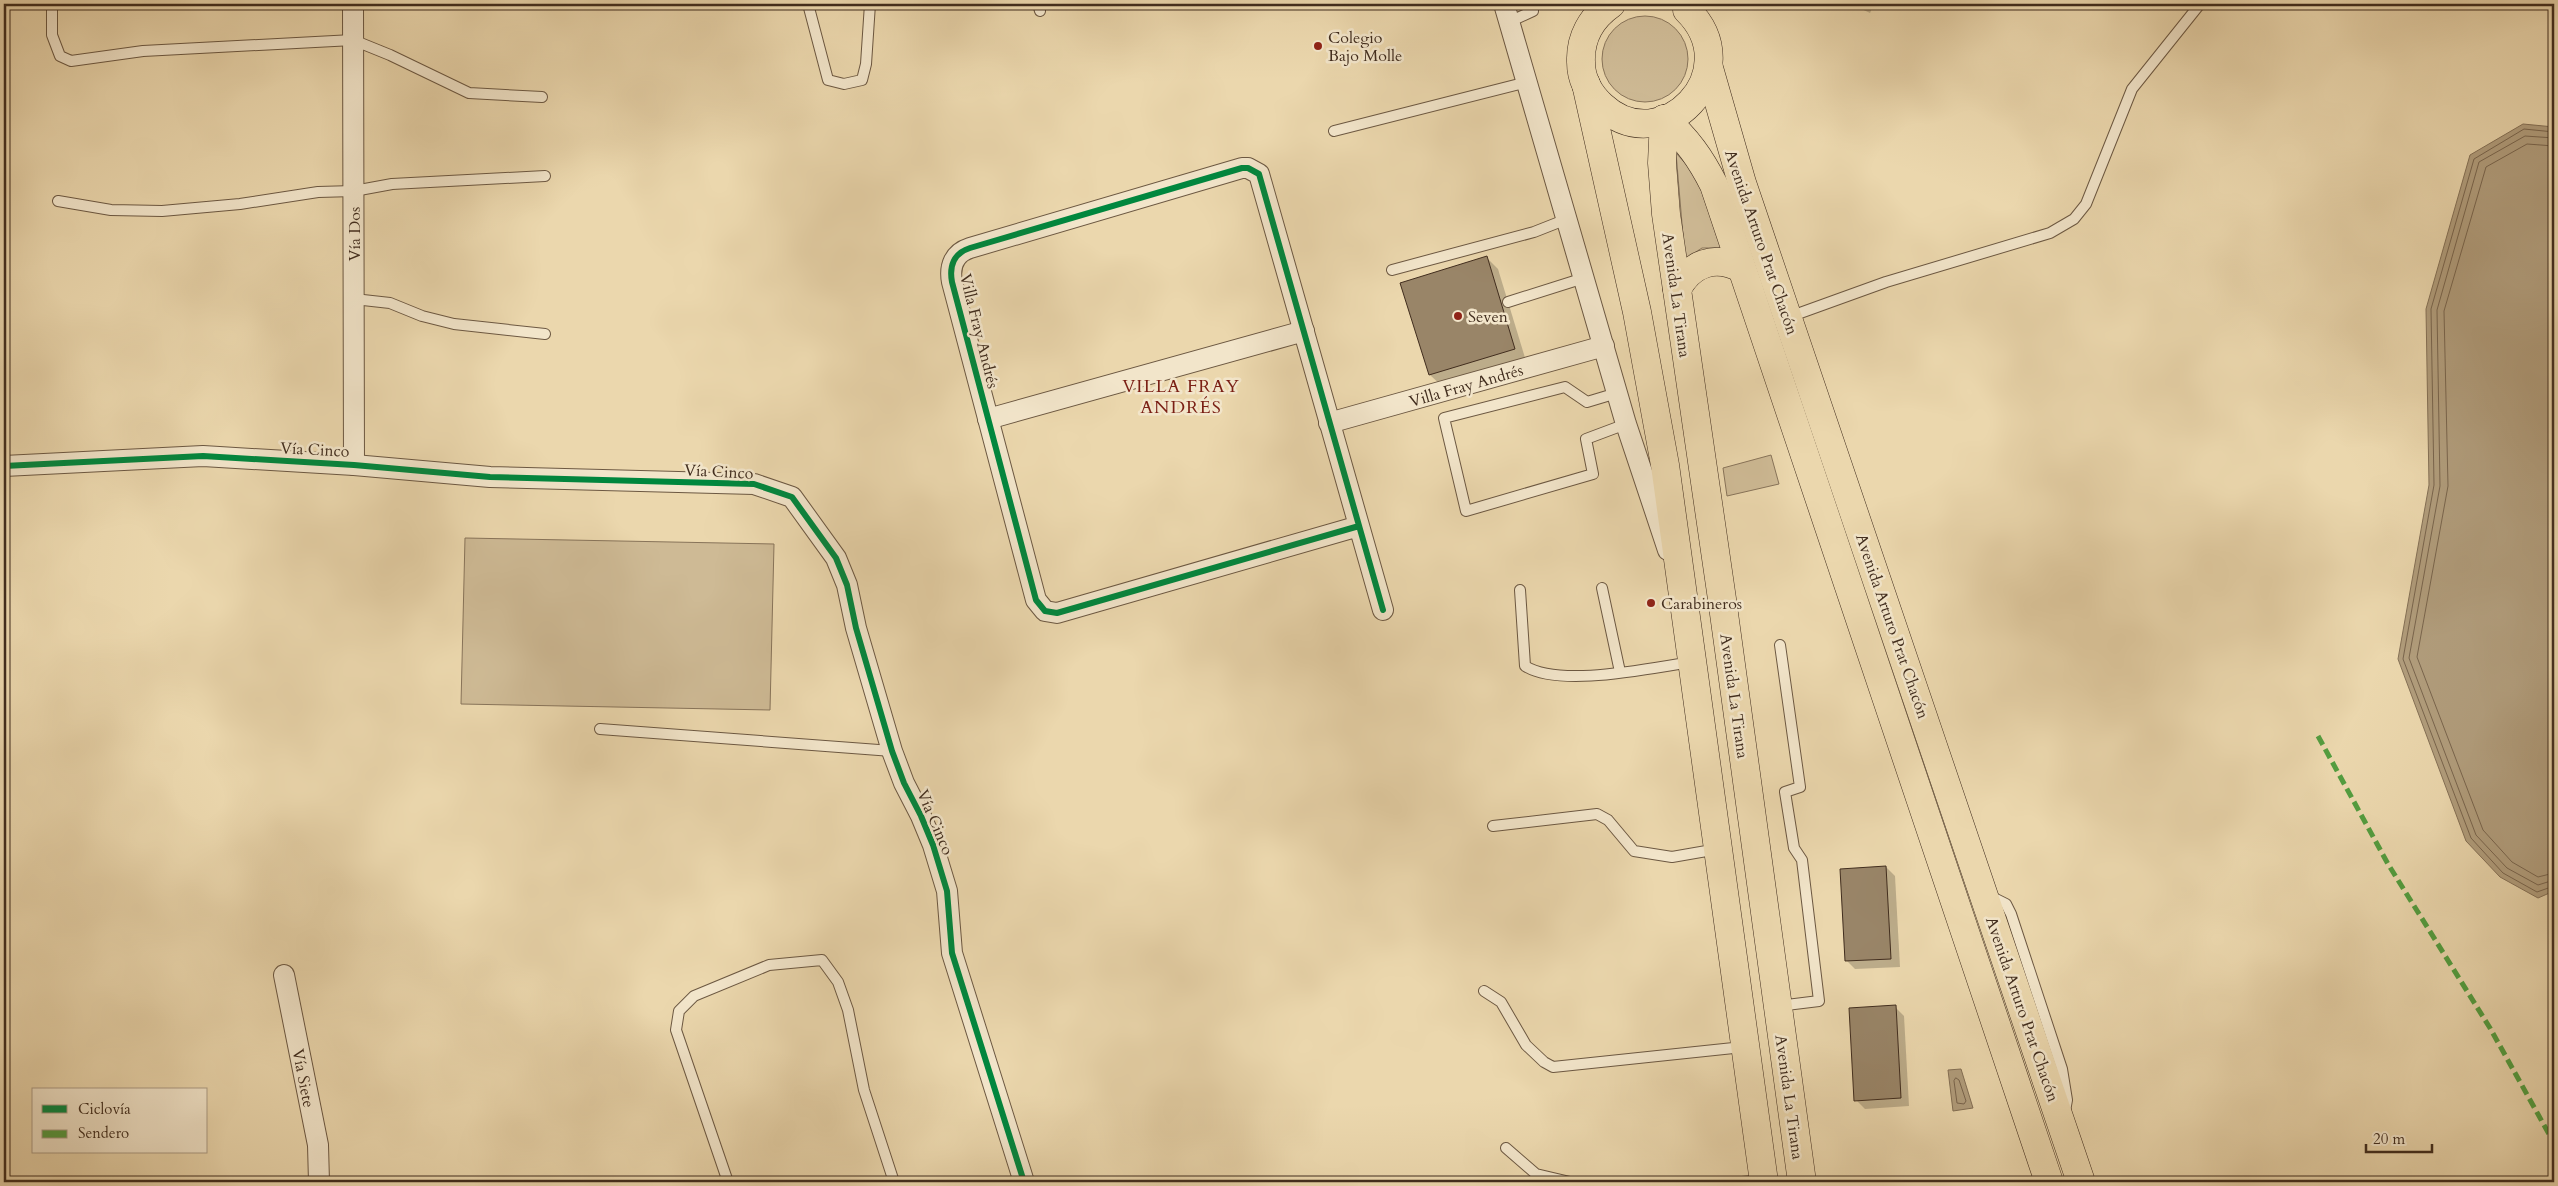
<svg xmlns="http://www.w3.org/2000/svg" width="2558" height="1186" font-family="Cardo,serif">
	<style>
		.green { fill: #ceba95; stroke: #88745a }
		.water { fill: #b19d7c; stroke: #847056 }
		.shadow { fill: #0003 }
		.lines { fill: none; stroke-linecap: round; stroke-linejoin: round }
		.shore { stroke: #79654d; stroke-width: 1 }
		.building { fill: #998568; stroke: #412d1e }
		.service-casing { stroke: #6c5842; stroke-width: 12 }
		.minor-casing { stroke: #6c5842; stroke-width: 22 }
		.primary-casing { stroke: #412d1e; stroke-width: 29 }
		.trunk-casing { stroke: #412d1e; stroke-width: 29 }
		.service { stroke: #f2e5ca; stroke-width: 10 }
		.minor { stroke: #f2e5ca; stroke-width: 20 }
		.primary { stroke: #ebd7ad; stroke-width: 28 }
		.trunk { stroke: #ebd7ad; stroke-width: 28 }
		.quiet { stroke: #539d3f; stroke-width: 5; stroke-dasharray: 10 5; stroke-linecap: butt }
		.cycleway-casing { stroke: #f2e5ca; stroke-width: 9 }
		.cycleway { stroke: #00873e; stroke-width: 6 }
		.poi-dot { fill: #8f2418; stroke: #f2e5ca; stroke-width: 2 }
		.labels { text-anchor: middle; stroke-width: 5; stroke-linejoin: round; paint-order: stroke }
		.poi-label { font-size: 16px; fill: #412d1e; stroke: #f2e5ca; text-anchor: start }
		.street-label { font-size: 16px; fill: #412d1e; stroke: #f2e5ca }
		.neighbourhood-label { font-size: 18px; letter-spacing: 1px; fill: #7a1f14; stroke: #f2e5ca }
	</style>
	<rect width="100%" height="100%" fill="#ebd7ad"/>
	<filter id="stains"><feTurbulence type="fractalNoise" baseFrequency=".004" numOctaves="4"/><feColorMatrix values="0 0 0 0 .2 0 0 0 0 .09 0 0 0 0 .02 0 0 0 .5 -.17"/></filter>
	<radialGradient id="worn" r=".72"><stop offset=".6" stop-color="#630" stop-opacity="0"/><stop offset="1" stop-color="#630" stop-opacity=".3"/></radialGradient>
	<!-- green -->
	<g class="green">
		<circle cx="1645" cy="59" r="43"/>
		<polygon points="1676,153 1696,175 1721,248 1702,248 1685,259"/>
		<polygon points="1771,455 1779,484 1727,496 1723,468"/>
		<polygon points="465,538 774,544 770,710 461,704"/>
	</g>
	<!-- water -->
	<g class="water">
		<polygon points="2523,124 2554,127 2554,891 2538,898 2500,877 2466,841 2398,659 2429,485 2426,309 2470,155"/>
		<polygon points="1961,1069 1973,1108 1953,1111 1948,1070"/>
	</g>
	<!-- shadow -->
	<g class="shadow">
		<polygon points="1851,4 1874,4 1870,13"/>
		<polygon points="1486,257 1498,269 1526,361 1442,386 1430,375"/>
		<polygon points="1886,867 1895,876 1900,967 1855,969 1846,960"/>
		<polygon points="1895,1007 1904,1016 1909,1106 1865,1109 1856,1100"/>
	</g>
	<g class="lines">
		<!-- shore -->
		<g class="shore">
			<polyline points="2554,132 2524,129 2474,159 2431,309 2434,485 2403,659 2471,838 2503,873 2537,892 2554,886"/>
			<polyline points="2554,138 2525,136 2479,162 2437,310 2440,486 2409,658 2476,835 2507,868 2538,885 2554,880"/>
			<polyline points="2554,146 2527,144 2486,167 2444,311 2448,486 2417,657 2483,830 2512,862 2538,877 2554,873"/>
			<polygon points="1956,1078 1959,1080 1966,1101 1964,1104 1957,1103 1954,1081"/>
		</g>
	</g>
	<!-- building -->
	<g class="building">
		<polygon points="1487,256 1515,349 1429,375 1400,283"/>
		<polygon points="1886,866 1891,959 1845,961 1840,869"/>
		<polygon points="1896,1005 1901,1098 1854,1101 1849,1008"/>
	</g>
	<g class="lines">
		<defs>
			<g id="service">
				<polyline points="52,4 52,35 60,56 71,61 143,51 353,40 390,55 469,93 542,97"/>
				<polyline points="808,4 828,80 844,84 862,80 866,64 870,4"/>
				<polyline points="1038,4 1040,11"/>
				<polyline points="1509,22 1533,11 1533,4"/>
				<polyline points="1334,131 1527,82"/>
				<polyline points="58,201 111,210 162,211 240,204 318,192 354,191 392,184 545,176"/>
				<polyline points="1392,270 1534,232 1567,219"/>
				<polyline points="354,299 390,303 422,316 454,324 545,334"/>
				<polyline points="1508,302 1584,278"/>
				<polyline points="1789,317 1886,282 2050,233 2074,219 2086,204 2132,89 2200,4"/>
				<polyline points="1617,393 1587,402 1565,387 1444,418 1466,511 1593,474 1586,439 1626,424"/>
				<polyline points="1602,588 1620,672"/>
				<path d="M1520,590L1525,666C1560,688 1650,668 1692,662"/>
				<polyline points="600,729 892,751"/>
				<polyline points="1493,826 1597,814 1608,820 1634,851 1672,857 1718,849"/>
				<polyline points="1990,896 2006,904 2011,914 2062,1069 2067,1100 2065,1111"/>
				<polyline points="1484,991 1501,1002 1526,1045 1544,1062 1553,1067 1743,1047"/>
				<polyline points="1778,1006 1819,1001 1802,860 1794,848 1785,792 1800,787 1780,645"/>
				<polyline points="1506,1148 1536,1174 1570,1182"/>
				<polyline points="728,1182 676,1030 679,1011 694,996 769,965 822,960 838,982 848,1010 864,1090 894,1182"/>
				<polyline points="1742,1182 1763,1180"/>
			</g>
			<g id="minor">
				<polyline points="353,4 354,465"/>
				<polyline points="1504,4 1626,424 1668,550"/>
				<polyline points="988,419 1304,331"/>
				<polyline points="1329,423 1604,346"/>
				<polyline points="4,466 203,456 354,465 490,477 754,484 792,497 836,558 847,585 856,628 892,751 904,783 921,816 933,845 947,891 952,953 1024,1182"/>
				<path d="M1359,526L1057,613L1045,611L1036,600L952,282C949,266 954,253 970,248L1242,168H1248L1259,174L1383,610"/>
				<polyline points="284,975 318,1145 319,1182"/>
			</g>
			<g id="primary">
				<polyline points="1709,68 1742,183 2081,1182"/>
				<path d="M1664,119C1687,139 1701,159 1714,185L2049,1182"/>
			</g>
			<g id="trunk">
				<path d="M1611,4C1591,18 1580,38 1581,62C1581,79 1589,94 1602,106C1662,162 1750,72 1687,10"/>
				<polyline points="1586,84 1637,312 1665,465 1764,1182"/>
				<polyline points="1664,119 1662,163 1666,214 1722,599 1802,1182"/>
				<path d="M1677,289C1691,263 1715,255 1741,268"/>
			</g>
		</defs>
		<!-- service casing -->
		<use href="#service" class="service-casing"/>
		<!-- minor casing -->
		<use href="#minor" class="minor-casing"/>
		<!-- primary casing -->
		<use href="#primary" class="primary-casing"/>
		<!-- trunk casing -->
		<use href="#trunk" class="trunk-casing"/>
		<!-- service -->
		<use href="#service" class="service"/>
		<!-- minor -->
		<use href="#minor" class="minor"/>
		<!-- primary -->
		<use href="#primary" class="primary"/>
		<!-- trunk -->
		<use href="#trunk" class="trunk"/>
		<!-- quiet -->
		<polyline class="quiet" points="2318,736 2388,864 2490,1028 2554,1143"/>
		<defs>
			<g id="cycleway">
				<polyline points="4,466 203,456 354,465 490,477 754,484 792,497 836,558 847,585 856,628 892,751 904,783 921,816 933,845 947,891 952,953 1024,1182"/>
				<path d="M1359,526L1057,613L1045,611L1036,600L952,282C949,266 954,253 970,248L1242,168H1248L1259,174L1383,610"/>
			</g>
		</defs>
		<!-- cycleway casing -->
		<use href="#cycleway" class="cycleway-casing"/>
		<!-- cycleway -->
		<use href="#cycleway" class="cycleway"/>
	</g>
	<!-- markers -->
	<g class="poi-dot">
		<circle cx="1318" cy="46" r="5"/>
		<circle cx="1458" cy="316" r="5"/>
		<circle cx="1651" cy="603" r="5"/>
	</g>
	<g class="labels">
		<!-- poi labels -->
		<g class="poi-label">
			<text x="1328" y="43">Colegio<tspan x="1328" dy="18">Bajo Molle</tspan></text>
			<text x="1468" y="322">Seven</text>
			<text x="1661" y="609">Carabineros</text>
		</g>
		<!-- street labels -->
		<g class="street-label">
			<text transform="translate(354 234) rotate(-90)" y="6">Vía Dos</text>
			<text transform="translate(1762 242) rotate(71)" y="6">Avenida Arturo Prat Chacón</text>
			<text transform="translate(1677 295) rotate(82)" y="6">Avenida La Tirana</text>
			<text transform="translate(980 331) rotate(76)" y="6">Villa Fray Andrés</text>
			<text transform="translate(1466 385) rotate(-16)" y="6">Villa Fray Andrés</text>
			<text transform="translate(315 449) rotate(3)" y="6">Vía Cinco</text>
			<text transform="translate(719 471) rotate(3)" y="6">Vía Cinco</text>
			<text transform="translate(1893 626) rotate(71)" y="6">Avenida Arturo Prat Chacón</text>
			<text transform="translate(1735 696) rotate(82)" y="6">Avenida La Tirana</text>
			<text transform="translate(936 822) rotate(67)" y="6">Vía Cinco</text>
			<text transform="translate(2023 1009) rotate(71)" y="6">Avenida Arturo Prat Chacón</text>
			<text transform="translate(304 1078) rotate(79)" y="6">Vía Siete</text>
			<text transform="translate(1790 1097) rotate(82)" y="6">Avenida La Tirana</text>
		</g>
		<!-- neighbourhood labels -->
		<g class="neighbourhood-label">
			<text x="1181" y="392">VILLA FRAY<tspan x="1181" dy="21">ANDRÉS</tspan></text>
		</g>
	</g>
	<!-- margin -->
	<rect width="2558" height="1186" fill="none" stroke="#ebd7ad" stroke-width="20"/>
	<rect x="5" y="5" width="2548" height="1176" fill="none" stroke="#412d1e" stroke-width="2.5"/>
	<rect x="10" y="10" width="2538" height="1166" fill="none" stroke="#412d1e"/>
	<!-- legend -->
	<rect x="32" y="1088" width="175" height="65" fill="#f2e5ca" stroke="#ab9b85"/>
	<rect x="42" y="1105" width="25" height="8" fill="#00873e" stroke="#ab9b85"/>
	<text x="78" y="1114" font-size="15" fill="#412d1e">Ciclovía</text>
	<rect x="42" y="1130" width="25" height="8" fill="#539d3f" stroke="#ab9b85"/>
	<text x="78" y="1138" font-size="15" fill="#412d1e">Sendero</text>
	<!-- scale -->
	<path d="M2366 1144v8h66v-8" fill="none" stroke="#412d1e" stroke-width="2.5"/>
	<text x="2373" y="1144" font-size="15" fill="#412d1e" stroke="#f2e5ca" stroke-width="4" paint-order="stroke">20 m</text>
	<rect width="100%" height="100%" filter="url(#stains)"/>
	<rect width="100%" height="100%" fill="url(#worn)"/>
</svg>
